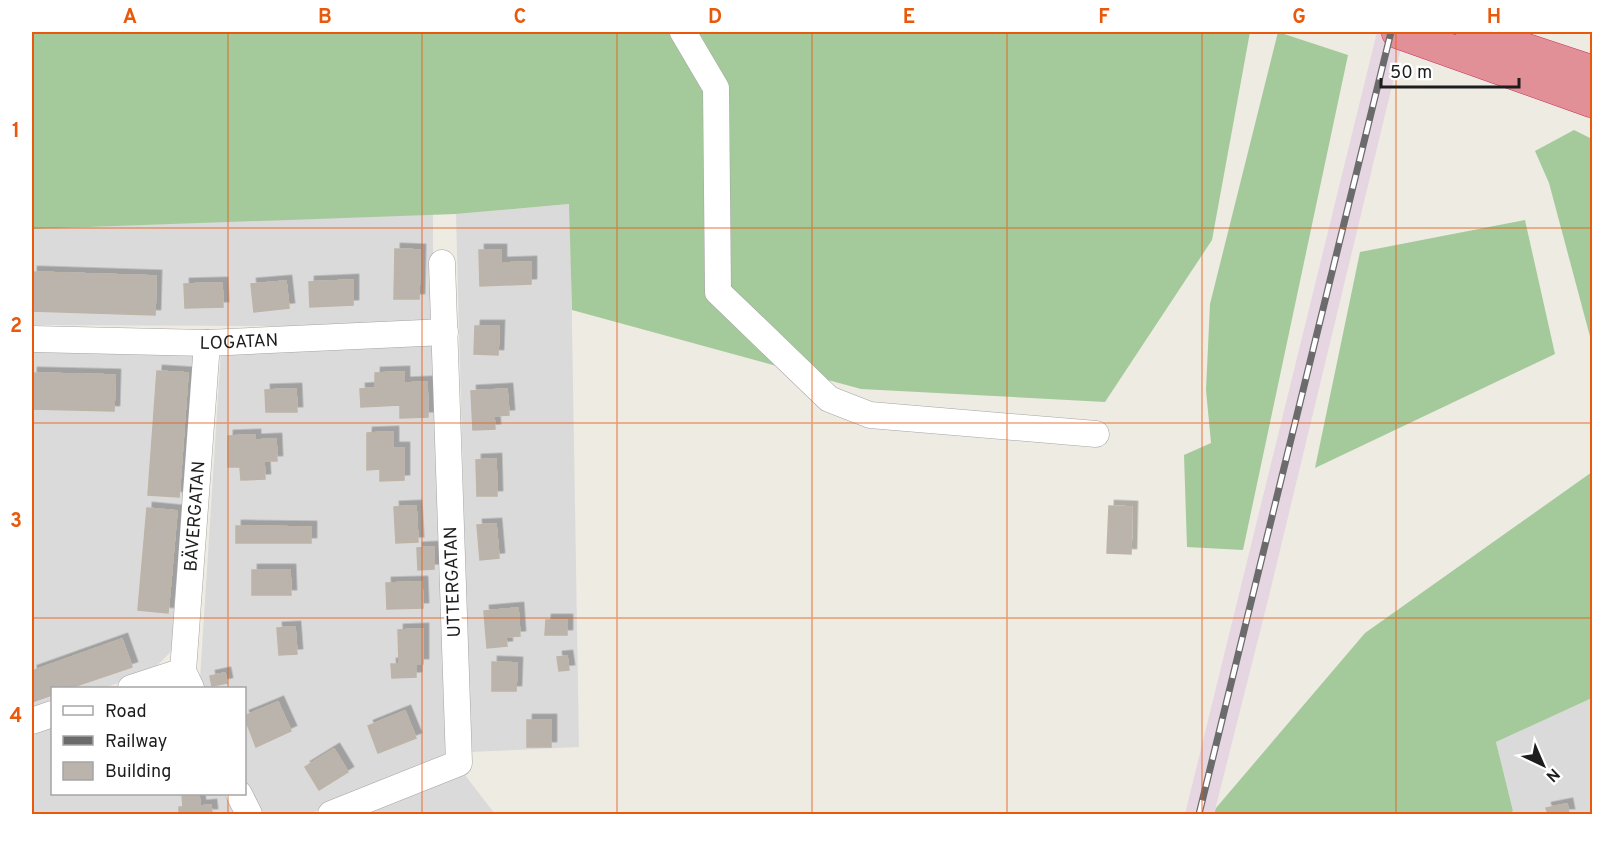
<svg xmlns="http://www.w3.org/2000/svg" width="1624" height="846" font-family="Overpass,sans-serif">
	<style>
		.residential { fill: #dbdada }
		.industrial { fill: #e6d6e2 }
		.forest { fill: #a4ca9b }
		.building { fill: #bab4ad; stroke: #beb3a7; stroke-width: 1.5; filter: url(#shadow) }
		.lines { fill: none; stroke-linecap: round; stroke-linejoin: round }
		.minor-casing { stroke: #a4a4a4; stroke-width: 27 }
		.highway-casing { stroke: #cd2f55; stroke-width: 34 }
		.minor { stroke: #fff; stroke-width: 26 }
		.highway { stroke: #e19097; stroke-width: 33 }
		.rail-casing { stroke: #6b6b6b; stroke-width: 7 }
		.rail { stroke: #fff; stroke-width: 4.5; stroke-dasharray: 14; stroke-linecap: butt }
		.grid { fill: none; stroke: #e8590c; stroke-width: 1.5; stroke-opacity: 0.55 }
		.labels { text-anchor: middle; stroke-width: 5; stroke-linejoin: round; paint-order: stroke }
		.street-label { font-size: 18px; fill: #1d1d1d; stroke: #fff }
		.neatline { fill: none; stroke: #e8590c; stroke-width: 2 }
		.grid-label { font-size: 20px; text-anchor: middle; font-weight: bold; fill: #e8590c }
	</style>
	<defs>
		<filter id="shadow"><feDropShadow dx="5.5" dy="-5.5" stdDeviation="0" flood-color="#0004"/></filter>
	</defs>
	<rect width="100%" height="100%" fill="#eeebe3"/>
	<!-- residential -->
	<g class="residential">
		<polygon points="570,204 579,747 470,752 456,214"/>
		<polygon points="433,214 433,327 32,325 32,229"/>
		<polygon points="440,342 446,760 309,814 260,814 245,779 244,688 204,688 200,679 221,350"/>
		<polygon points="32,349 197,351 180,642 152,671 104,688 52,688 52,707 32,711"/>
		<polygon points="1592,698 1592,814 1508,814 1513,811 1496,742"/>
		<polygon points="52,724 52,794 227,794 236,814 32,814 32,731"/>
		<polygon points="461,770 495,814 356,814"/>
	</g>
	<!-- industrial -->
	<polygon class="industrial" points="1377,32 1405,32 1268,600 1214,814 1185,814"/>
	<!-- forest -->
	<g class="forest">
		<polygon points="32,32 1250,32 1212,240 1105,402 861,389 572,310 569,204 456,214 32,229"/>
		<polygon points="1278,32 1348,55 1243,550 1187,547 1184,455 1211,443 1206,390 1210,304"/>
		<polygon points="1574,130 1592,139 1592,344 1549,183 1535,151"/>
		<polygon points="1525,220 1555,354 1315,468 1360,252"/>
		<polygon points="1592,472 1592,698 1496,742 1513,811 1508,814 1214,814 1216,808 1365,633"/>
	</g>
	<!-- building -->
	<g class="building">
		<polygon points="395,249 420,250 419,299 394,299"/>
		<polygon points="479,250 501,250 501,263 531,262 531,284 480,286"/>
		<polygon points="32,272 156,276 155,315 32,311"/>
		<polygon points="353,280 353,305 310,307 309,282"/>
		<polygon points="286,281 289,308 254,312 251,284"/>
		<polygon points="222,283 223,307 185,308 184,284"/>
		<polygon points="475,326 499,326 498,355 474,354"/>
		<polygon points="157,371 188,373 179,497 148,495"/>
		<polygon points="404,372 404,383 427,382 428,417 400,418 400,405 361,407 360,389 375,388 375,373"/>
		<polygon points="32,373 115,375 114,411 32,409"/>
		<polygon points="296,389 297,412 266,412 265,390"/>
		<polygon points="507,389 509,415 494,416 495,429 473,430 471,391"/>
		<polygon points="393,432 393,448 404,448 404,480 380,481 380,469 367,470 367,433"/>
		<polygon points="255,435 255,440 276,439 277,461 264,461 265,479 241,480 240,467 228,467 228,436"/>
		<polygon points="496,459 497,496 477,496 476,460"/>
		<polygon points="416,506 418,542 396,543 394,507"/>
		<polygon points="1109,506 1132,507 1131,554 1107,553"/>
		<polygon points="147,508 177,511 168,613 138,610"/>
		<polygon points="496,524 499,558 480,560 477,525"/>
		<polygon points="236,526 311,527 311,543 236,543"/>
		<polygon points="434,547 434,569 418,570 417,548"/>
		<polygon points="252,570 290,570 291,595 252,595"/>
		<polygon points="422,582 423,608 387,609 386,583"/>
		<polygon points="518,608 520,636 506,637 507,646 487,648 484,611"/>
		<polygon points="546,620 567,620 567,635 545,635"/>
		<polygon points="295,627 297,654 279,655 277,628"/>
		<polygon points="423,629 423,664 399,664 398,630"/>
		<polygon points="122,639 132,667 70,688 52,688 52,695 32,702 32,671"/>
		<polygon points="567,656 569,670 559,671 557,657"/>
		<polygon points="492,662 517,663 516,691 492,691"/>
		<polygon points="391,664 416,664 416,677 392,678"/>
		<polygon points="225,673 227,683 212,686 210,676"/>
		<polygon points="278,702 291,731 256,747 244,716"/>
		<polygon points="405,711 416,738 378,753 368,726"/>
		<rect x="527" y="720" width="24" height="27"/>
		<polygon points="334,749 348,772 319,790 305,767"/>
		<polygon points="199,794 200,806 211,805 212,814 179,814 179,807 183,807 182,795"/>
		<polygon points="1567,804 1569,814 1548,814 1546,808"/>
	</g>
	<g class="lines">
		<defs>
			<g id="minor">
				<polyline points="683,32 716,88 718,292 829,399 870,415 1096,434"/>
				<path id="s1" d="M32,339L207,343L445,332"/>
				<polyline points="131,688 183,671"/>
				<path id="s2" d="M191,688L183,671L207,343"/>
				<polyline points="32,721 52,714"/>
				<polyline points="239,794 249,814"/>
				<polyline points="331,814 459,763 442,263"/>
			</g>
			<g id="highway">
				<polyline points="1398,32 1592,101"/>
				<polyline points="1472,32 1592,72"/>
			</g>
		</defs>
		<!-- minor casing -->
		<use href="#minor" class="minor-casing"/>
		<!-- highway casing -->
		<use href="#highway" class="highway-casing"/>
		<!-- minor -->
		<use href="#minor" class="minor"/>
		<!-- highway -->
		<use href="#highway" class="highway"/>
		<defs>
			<polyline id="rail" points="1199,814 1391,32"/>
		</defs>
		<!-- rail casing -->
		<use href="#rail" class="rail-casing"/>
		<!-- rail -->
		<use href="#rail" class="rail"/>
	</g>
	<!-- grid -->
	<path class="grid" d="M228,32V688M422,32V814M617,32V814M812,32V814M1007,32V814M1202,32V814M1396,32V814M32,228H1592M32,423H1592M32,618H1592M228,794V814"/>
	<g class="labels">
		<!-- street labels -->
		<g class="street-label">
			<text dy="6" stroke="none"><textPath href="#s1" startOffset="207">LOGATAN</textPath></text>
			<text dy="6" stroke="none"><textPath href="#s2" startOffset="174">BÄVERGATAN</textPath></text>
			<text transform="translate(452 582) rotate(-92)" y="6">UTTERGATAN</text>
		</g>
	</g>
	<!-- border -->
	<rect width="1624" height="846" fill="none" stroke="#ffffff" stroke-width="66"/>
	<!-- legend -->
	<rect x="51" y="687" width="195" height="108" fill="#ffffff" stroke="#a5a5a5" stroke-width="1.5"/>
	<rect x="63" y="706" width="30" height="9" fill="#ffffff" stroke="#a5a5a5" stroke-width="1.5"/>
	<text x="105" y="717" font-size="18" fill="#1d1d1d">Road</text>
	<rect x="63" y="736" width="30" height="9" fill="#6b6b6b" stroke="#a5a5a5" stroke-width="1.5"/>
	<text x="105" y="747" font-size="18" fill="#1d1d1d">Railway</text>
	<rect x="63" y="762" width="30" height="18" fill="#bab4ad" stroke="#a5a5a5" stroke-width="1.5"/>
	<text x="105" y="777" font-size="18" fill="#1d1d1d">Building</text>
	<!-- north arrow -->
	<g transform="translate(1543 765) rotate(136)" stroke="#ffffff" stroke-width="4.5" paint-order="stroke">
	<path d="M0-4.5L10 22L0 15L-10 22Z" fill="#1d1d1d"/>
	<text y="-9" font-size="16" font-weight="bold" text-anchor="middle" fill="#1d1d1d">N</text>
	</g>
	<!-- scale -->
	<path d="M1381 78v9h138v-9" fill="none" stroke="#1d1d1d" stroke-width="3"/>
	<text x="1390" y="78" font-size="18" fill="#1d1d1d" stroke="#ffffff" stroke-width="4.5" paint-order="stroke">50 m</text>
	<rect x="33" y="33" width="1558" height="780" class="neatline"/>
	<g class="grid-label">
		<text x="130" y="23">A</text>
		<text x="325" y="23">B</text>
		<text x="520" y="23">C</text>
		<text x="715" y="23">D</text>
		<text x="909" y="23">E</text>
		<text x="1104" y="23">F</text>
		<text x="1299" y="23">G</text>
		<text x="1494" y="23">H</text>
		<text x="16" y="137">1</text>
		<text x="16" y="332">2</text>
		<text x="16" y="527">3</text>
		<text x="16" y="722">4</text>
	</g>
</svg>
